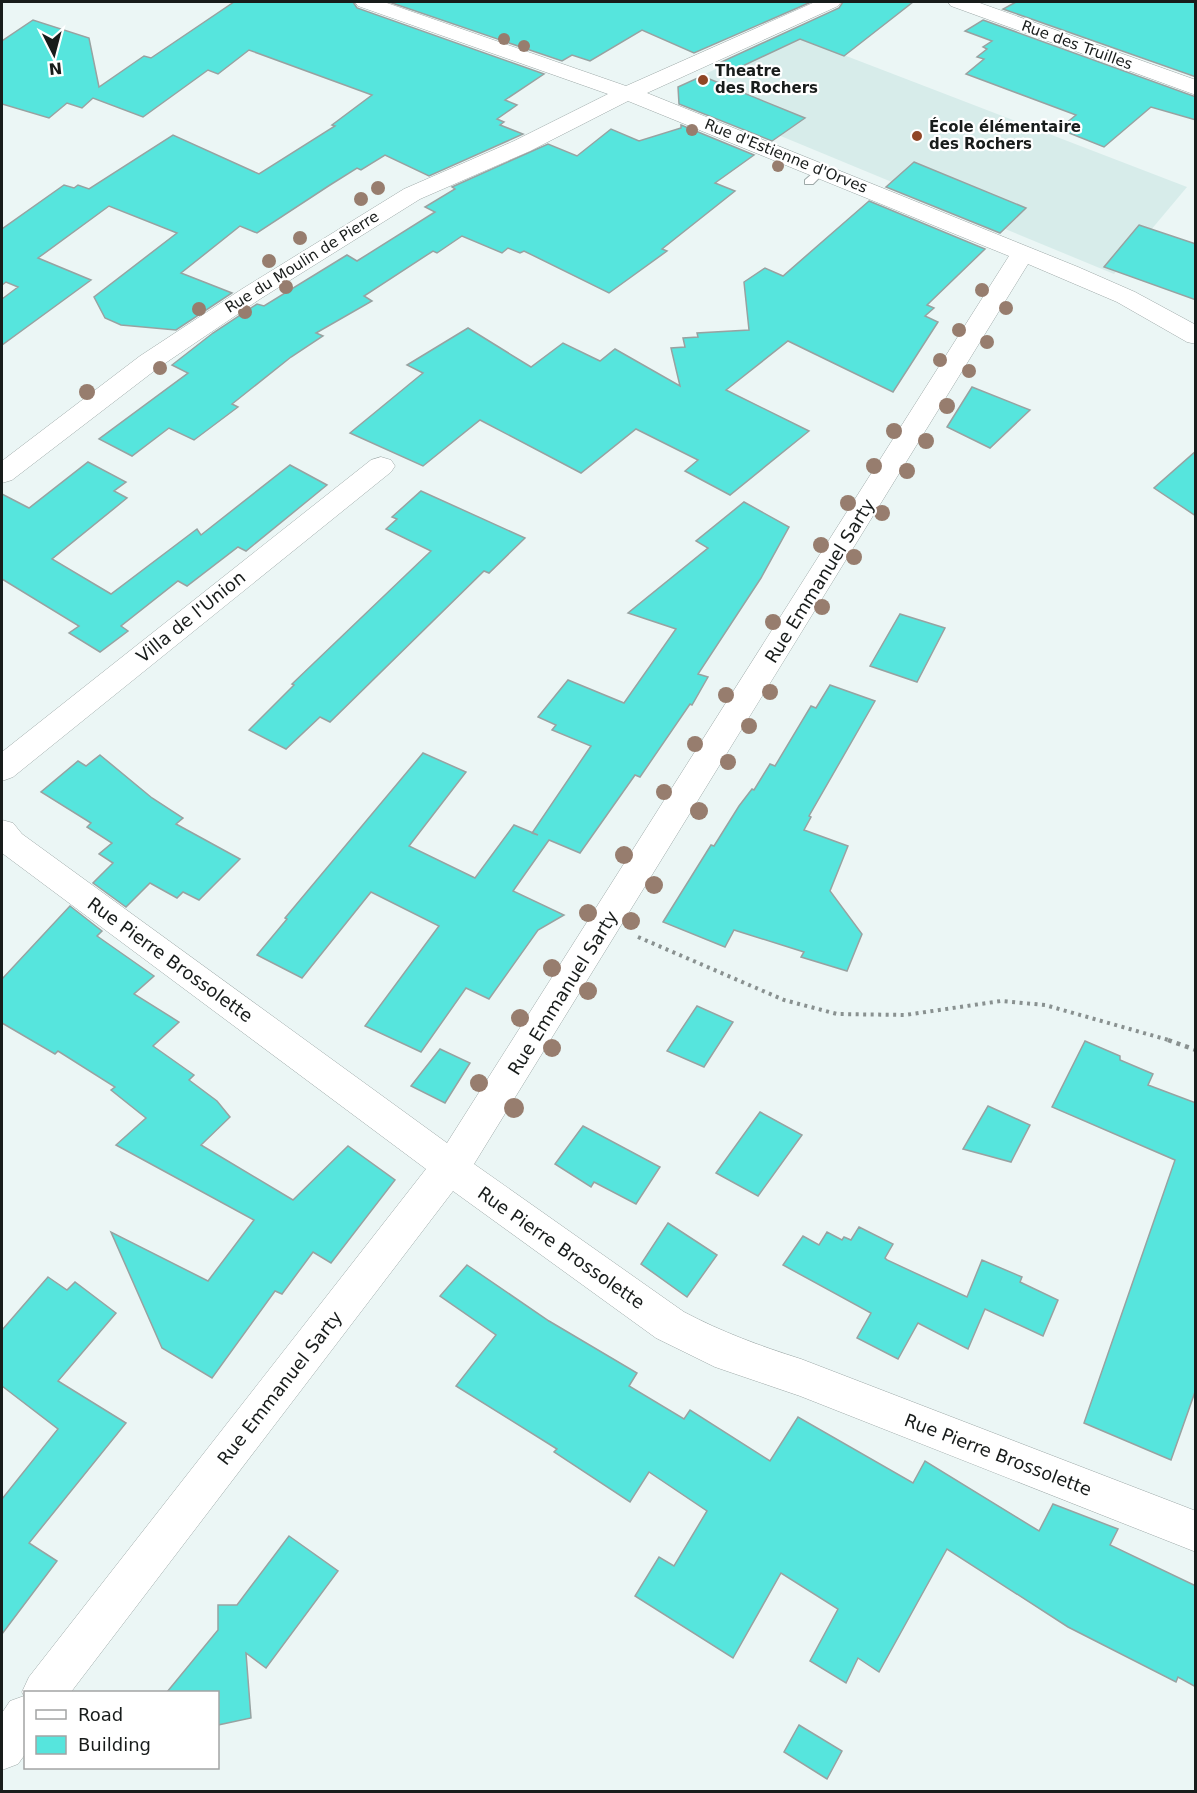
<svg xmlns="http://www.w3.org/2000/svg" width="1197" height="1793" font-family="'DejaVu Sans',sans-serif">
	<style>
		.built { fill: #d7ecea }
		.building { fill: #56e5dd; stroke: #98a2a1; stroke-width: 1.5 }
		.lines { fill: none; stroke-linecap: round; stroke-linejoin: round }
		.lane-casing { stroke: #9ea9a8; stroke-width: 2 }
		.street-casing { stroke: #9ea9a8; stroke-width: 1 }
		.path-far1 { stroke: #899190; stroke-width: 4; stroke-dasharray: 3 4.5; stroke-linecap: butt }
		.path { stroke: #899190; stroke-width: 4.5; stroke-dasharray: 4 5; stroke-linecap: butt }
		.lane { fill: #fff; fill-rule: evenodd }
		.street { fill: #fff; fill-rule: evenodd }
		.tree { fill: #977d6e }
		.poi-dot { fill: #8f4626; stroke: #fff; stroke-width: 2 }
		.labels { text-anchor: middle; stroke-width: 4.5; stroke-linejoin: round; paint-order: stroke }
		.far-street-label { font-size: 15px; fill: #181c1b; stroke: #fff }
		.far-poi-label { font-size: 15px; font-weight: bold; fill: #181c1b; stroke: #fff; text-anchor: start }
		.street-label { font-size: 18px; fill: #181c1b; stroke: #fff }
	</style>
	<rect width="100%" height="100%" fill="#ebf6f5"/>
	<!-- built -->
	<polygon class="built" points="789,34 1187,187 1114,274 679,94 678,87"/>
	<!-- building -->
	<g class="building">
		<polygon points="234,2 353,2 357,8 544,74 505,100 517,105 497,119 504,122 500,125 523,134 429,176 385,155 361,170 357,168 330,185 257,233 240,226 181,273 232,293 176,330 121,325 105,318 94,297 177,233 109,206 38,258 91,280 2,345 2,299 18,287 6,282 2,285 2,229 64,185 74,188 78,185 89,189 173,135 259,174 335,126 332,125 372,95 249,50 218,74 208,70 143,117 93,98 82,108 67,103 49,118 2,104 2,41 33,20 89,38 99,87 144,56 151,58"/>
		<polygon points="389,2 811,2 694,53 642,30 590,61 572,55 562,61"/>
		<polygon points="843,2 913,2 844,56 800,39 732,71 717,64 839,8"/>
		<polygon points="1016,2 1196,2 1196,77 1003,9"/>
		<polygon points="983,20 1196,97 1196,120 1151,107 1104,147 1059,129 1076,115 966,74 984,59 977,57 987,49 983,47 992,41 965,31"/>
		<polygon points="702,76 805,118 772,141 679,104 678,87"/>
		<polygon points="681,125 754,155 715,183 735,191 662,249 667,251 609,293 524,251 520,253 508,248 502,253 462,236 437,253 433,251 364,296 372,301 316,333 323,336 291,357 232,404 238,407 194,440 169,428 132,456 99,439 188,373 172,365 213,333 257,304 264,306 347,255 357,261 435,212 425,207 455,189 452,187 548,144 577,156 611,129 639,141 681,128"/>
		<polygon points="914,162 1026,208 1000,233 886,187"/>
		<polygon points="869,201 985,249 927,305 934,308 925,316 938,322 893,392 788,341 726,390 809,431 730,495 685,471 698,460 636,429 581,473 480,420 423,466 350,433 423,373 407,365 468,328 531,367 563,343 600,361 615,349 680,386 671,348 685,347 683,338 698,337 697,333 749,330 744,282 765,268 783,276"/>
		<polygon points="1139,225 1196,244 1196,300 1104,267"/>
		<polygon points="972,387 1030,410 990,448 947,427"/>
		<polygon points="1196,451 1196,516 1154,488"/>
		<polygon points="88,462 126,482 114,491 127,498 52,559 111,594 197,529 201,535 290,465 327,485 246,551 238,547 187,586 178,581 121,626 128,631 100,652 69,633 79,626 2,579 2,494 29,508"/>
		<polygon points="421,491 525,538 489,573 484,571 330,722 320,717 286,749 249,730 294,685 292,684 431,551 386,529 397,519 392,517"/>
		<polygon points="744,502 789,527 761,578 698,674 708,677 692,705 690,704 640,777 635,775 580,853 549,840 513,891 564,915 538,930 489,999 466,988 421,1052 365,1026 439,926 371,892 302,978 257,955 287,919 285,918 423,753 466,772 409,846 475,878 514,825 538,835 532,833 591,746 552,730 556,725 538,717 568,680 624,703 676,629 628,613 708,548 696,541"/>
		<polygon points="900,614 945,628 917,682 870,666"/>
		<polygon points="830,685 875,701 809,816 811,817 804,830 848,846 830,891 862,934 847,971 801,957 804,952 734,930 725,947 663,922 711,845 714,846 739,806 752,789 754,790 770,764 775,766 811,706 816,708"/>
		<polygon points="100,755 152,798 183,818 176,824 240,859 199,900 183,892 177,898 150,883 126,907 93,883 113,863 99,854 112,843 87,827 91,823 41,792 78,761 86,766"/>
		<polygon points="70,906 102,931 97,936 154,976 134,994 179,1022 153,1046 194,1075 189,1080 217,1101 230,1117 201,1145 293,1200 348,1146 395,1180 331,1263 313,1252 282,1294 275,1291 212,1378 162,1348 111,1232 208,1281 254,1220 116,1145 146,1118 111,1090 115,1087 58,1051 55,1054 2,1023 2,979"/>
		<polygon points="697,1006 733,1022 704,1067 667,1051"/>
		<polygon points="1085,1041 1120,1056 1120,1060 1153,1074 1148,1085 1196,1103 1196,1389 1171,1460 1084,1423 1175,1160 1052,1107"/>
		<polygon points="440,1049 470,1063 445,1103 411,1086"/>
		<polygon points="988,1106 1030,1125 1011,1162 963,1149"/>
		<polygon points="760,1112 802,1135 758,1196 716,1173"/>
		<polygon points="583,1126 660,1167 636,1204 594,1182 591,1187 555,1164"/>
		<polygon points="668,1223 717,1255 687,1297 641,1264"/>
		<polygon points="859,1227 893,1244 885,1258 887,1260 967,1297 982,1260 1022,1277 1020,1282 1058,1300 1043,1336 985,1309 968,1349 918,1323 898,1359 857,1338 871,1313 783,1265 803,1236 819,1245 827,1232 842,1240 844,1237 851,1240"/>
		<polygon points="467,1265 549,1321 637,1373 629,1386 684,1419 690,1410 770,1461 798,1417 913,1483 925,1461 1039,1531 1053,1504 1118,1529 1110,1545 1196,1586 1196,1687 1178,1677 1176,1682 1068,1627 947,1549 879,1672 858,1658 846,1683 810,1661 838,1609 781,1573 733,1658 635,1596 659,1557 674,1566 707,1511 649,1472 630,1502 554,1452 557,1449 456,1386 496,1335 440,1296"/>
		<polygon points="48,1277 67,1290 75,1282 116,1313 58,1381 126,1423 29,1543 57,1561 2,1634 2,1499 58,1429 2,1386 2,1330"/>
		<polygon points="289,1536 338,1571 266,1668 246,1653 251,1718 218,1725 218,1692 167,1692 218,1630 218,1605 237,1605"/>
		<polygon points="799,1725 842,1751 827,1779 784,1752"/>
	</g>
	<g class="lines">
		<defs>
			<polygon id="lane" points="821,166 825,168 825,172 813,184 805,184 805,180"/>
			<g id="street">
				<path d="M355,2H384L626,86L815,2H841L838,6L647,93L1078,267L1135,292L1196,325V344L1187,342L1117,302L1028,264L474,1164L684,1312C722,1332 760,1346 801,1359L1196,1511V1552L800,1396L715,1367L656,1338L453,1191L71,1692H26V1753L18,1764L2,1770V1713L10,1701L24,1696L22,1692L29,1677L426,1169L2,853V820L13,823L22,834L447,1143L1009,256L628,101L530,151L420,199L260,299L158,368L12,480L2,483V461L140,356L242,289L404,189L514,141L608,94L358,6Z"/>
				<polygon points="948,2 977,2 1196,80 1196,95 951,6"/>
				<polygon points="381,457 391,460 395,466 391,472 13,777 2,781 2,752 371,460"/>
			</g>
		</defs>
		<!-- lane casing -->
		<use href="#lane" class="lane-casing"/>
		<!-- street casing -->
		<use href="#street" class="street-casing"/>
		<!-- path-far1 -->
		<polyline class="path-far1" points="638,937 784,1000 837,1014 905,1015 1001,1001 1045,1005 1172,1041"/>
		<!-- path -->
		<polyline class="path" points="1168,1040 1196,1050"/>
		<!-- lane -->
		<use href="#lane" class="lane"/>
		<!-- street -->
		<use href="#street" class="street"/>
	</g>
	<!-- trees -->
	<g class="tree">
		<circle cx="504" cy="39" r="6"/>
		<circle cx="524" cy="46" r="6"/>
		<circle cx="692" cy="130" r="6"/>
		<circle cx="778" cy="166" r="6"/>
		<circle cx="378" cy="188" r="7"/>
		<circle cx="361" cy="199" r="7"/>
		<circle cx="300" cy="238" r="7"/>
		<circle cx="269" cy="261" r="7"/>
		<circle cx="286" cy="287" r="7"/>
		<circle cx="982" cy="290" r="7"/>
		<circle cx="1006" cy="308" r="7"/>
		<circle cx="199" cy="309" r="7"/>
		<circle cx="245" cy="312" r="7"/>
		<circle cx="959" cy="330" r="7"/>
		<circle cx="987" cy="342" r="7"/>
		<circle cx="940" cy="360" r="7"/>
		<circle cx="160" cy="368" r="7"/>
		<circle cx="969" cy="371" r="7"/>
		<circle cx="87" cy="392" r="8"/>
		<circle cx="947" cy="406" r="8"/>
		<circle cx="894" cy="431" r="8"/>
		<circle cx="926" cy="441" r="8"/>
		<circle cx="874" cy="466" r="8"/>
		<circle cx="907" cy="471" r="8"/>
		<circle cx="848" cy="503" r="8"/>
		<circle cx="882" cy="513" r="8"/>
		<circle cx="821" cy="545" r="8"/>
		<circle cx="854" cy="557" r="8"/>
		<circle cx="822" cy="607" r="8"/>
		<circle cx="773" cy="622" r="8"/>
		<circle cx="770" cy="692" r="8"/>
		<circle cx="726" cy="695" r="8"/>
		<circle cx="749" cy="726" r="8"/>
		<circle cx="695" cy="744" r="8"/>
		<circle cx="728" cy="762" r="8"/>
		<circle cx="664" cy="792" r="8"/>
		<circle cx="699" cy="811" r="9"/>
		<circle cx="624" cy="855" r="9"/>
		<circle cx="654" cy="885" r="9"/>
		<circle cx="588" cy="913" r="9"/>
		<circle cx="631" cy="921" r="9"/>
		<circle cx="552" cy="968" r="9"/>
		<circle cx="588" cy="991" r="9"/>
		<circle cx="520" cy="1018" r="9"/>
		<circle cx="552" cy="1048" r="9"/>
		<circle cx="479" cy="1083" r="9"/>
		<circle cx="514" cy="1108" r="10"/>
	</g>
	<!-- markers -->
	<g class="poi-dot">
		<circle cx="703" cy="80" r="6"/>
		<circle cx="917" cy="136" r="6"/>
	</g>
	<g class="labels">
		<!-- far-street labels -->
		<g class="far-street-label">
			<text transform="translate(1077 45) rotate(20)" y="5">Rue des Truilles</text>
			<text transform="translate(786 156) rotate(22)" y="5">Rue d'Estienne d'Orves</text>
			<text transform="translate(302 262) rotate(-32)" y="5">Rue du Moulin de Pierre</text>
		</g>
		<!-- far-poi labels -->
		<g class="far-poi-label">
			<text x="715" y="76">Theatre<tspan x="715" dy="17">des Rochers</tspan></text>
			<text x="929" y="132">École élémentaire<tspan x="929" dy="17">des Rochers</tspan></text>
		</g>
		<!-- street labels -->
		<g class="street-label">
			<text transform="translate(820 581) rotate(-58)" y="6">Rue Emmanuel Sarty</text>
			<text transform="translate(191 617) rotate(-39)" y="6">Villa de l'Union</text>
			<text transform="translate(170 960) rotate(36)" y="6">Rue Pierre Brossolette</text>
			<text transform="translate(563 993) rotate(-58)" y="6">Rue Emmanuel Sarty</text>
			<text transform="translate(561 1248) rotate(35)" y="6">Rue Pierre Brossolette</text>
			<text transform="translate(280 1388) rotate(-52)" y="6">Rue Emmanuel Sarty</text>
			<text transform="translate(998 1455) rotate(21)" y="6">Rue Pierre Brossolette</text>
		</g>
	</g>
	<!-- border -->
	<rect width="1197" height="1793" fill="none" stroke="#181c1b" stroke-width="6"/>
	<!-- legend -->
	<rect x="24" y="1691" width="195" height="78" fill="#ffffff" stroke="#a3a4a4" stroke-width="1.5"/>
	<rect x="36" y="1710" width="30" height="9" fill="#ffffff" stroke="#a3a4a4" stroke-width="1.5"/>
	<text x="78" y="1721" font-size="18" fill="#181c1b">Road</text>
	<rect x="36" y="1736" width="30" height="18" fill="#56e5dd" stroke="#a3a4a4" stroke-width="1.5"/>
	<text x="78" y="1751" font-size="18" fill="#181c1b">Building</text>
	<!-- north arrow -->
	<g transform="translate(54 54) rotate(174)" stroke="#ffffff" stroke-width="4.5" paint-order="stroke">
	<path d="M0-4.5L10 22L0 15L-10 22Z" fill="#181c1b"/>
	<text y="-9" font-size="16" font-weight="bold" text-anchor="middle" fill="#181c1b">N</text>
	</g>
</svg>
